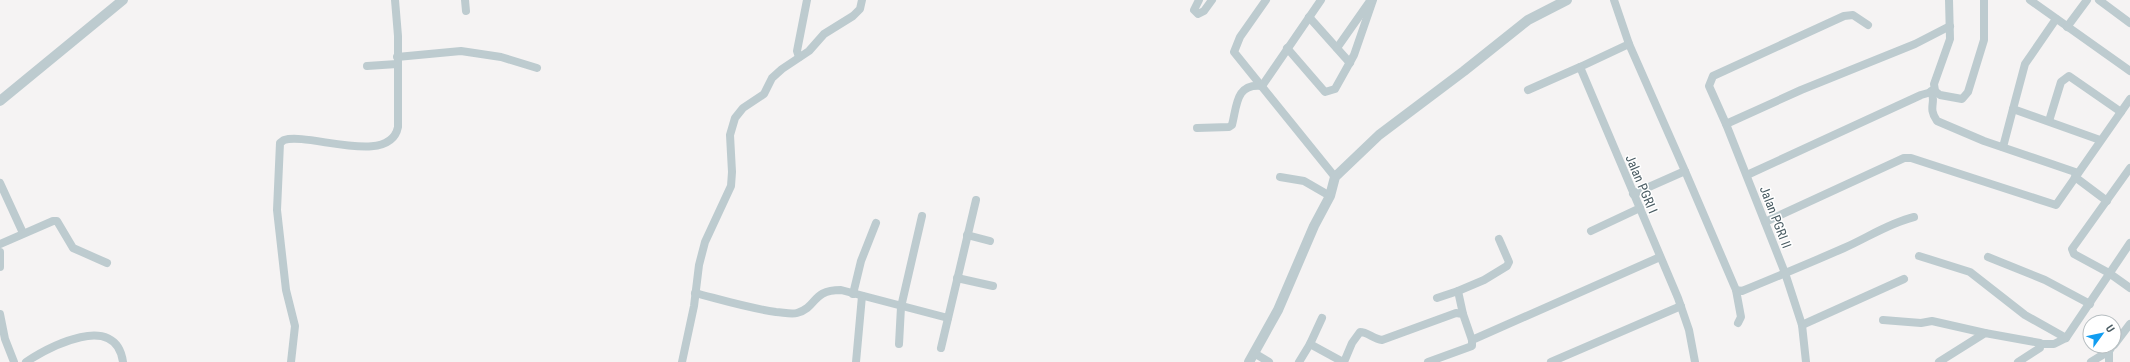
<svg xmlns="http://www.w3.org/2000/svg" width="2130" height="362" font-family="'Roboto Condensed',sans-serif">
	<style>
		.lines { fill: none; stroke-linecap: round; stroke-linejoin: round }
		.minor { stroke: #bdcbcf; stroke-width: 8 }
		.tertiary { stroke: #bdcbcf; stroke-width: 10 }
		.labels { text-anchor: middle; stroke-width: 3; stroke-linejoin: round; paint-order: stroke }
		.street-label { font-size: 13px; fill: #495b62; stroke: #fff }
	</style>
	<rect width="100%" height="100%" fill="#f5f3f3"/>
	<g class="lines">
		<!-- minor -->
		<g class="minor">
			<polyline points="465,0 466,11"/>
			<polyline points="1199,0 1194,10 1198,14 1204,11 1212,0"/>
			<polyline points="1266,0 1240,37 1234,52 1335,177"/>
			<polyline points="1614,0 1629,44 1685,171"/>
			<polyline points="2030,0 2130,71"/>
			<polyline points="2099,0 2130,23"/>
			<polyline points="1309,17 1350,63"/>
			<polyline points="2056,19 2025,64 2013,109 2100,140"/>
			<polyline points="2067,27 2087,0"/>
			<polyline points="1629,44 1580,67 1678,298 1689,330 1695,362"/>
			<polyline points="1287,48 1325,92 1335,89 1354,55 1373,0"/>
			<polyline points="1337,48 1370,1"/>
			<polyline points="397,57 461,51 501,57 537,68"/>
			<polyline points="799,57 797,51 807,0"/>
			<polyline points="367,66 397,64"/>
			<polyline points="1262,86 1321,0"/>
			<polyline points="1528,90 1580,67"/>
			<path d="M1931,91C1937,102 1927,107 1937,121L1984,141L2078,173"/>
			<polyline points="1935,91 1934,84 1950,39 1949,0"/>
			<polyline points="2049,121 2061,82 2069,76 2121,112"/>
			<polyline points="1726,124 1801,90 1915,44 1950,26"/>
			<path d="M1197,128L1229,127L1232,125C1237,105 1236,83 1262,86"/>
			<polyline points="2003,147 2013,109"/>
			<polyline points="2130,168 2072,249 2074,254 2109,273 2130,288"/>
			<polyline points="1747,175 1921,95 1935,91 1940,95 1962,99 1968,92 1984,40 1984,0"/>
			<polyline points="1280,177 1304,181 1330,196"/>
			<polyline points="2075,177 2107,201"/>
			<polyline points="0,183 23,233"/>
			<path d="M1633,194L1685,171L1736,290L1742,291C1776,277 1810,263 1844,248C1867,238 1889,223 1914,217"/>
			<polyline points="1765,222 1904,158 1911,158 2056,205 2130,99"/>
			<polyline points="1591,231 1640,208"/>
			<polyline points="967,235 990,241"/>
			<polyline points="0,244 53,221 57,221 73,248 107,263"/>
			<polyline points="0,252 0,267"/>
			<polyline points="1919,256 1970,272 2025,315 2066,338"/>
			<polyline points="1988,257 2045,280 2090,304"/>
			<polyline points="957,278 993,286"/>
			<polyline points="1736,290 1741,317 1738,323"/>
			<path d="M695,293C722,300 748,308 776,312C782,312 791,315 797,313C818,307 811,290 841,290L948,318"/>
			<polyline points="853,294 861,261 876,223"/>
			<polyline points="1437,298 1458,291"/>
			<polyline points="0,314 5,339 14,362"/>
			<polyline points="1463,314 1458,291 1484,280 1507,266 1509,262 1499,239"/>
			<polyline points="1883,320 1921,323 1932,321 1985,333"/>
			<polyline points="1802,325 1904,279"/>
			<polyline points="1472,340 1660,257"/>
			<polyline points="899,344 901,307 922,216"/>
			<polyline points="1310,344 1343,362"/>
			<polyline points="2041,344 2054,344 2066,338 2130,243"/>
			<polyline points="2114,345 2130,324"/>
			<polyline points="941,348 976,200"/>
			<polyline points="1254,353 1269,362"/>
			<path d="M26,362C49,347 116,311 123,362"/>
			<path d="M291,362L295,326L286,290L277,210L280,143L284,140C309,132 390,167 398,127V36L395,0"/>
			<polyline points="682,362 694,306 699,265 705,242 731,186 732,172 730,135 735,118 743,108 764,94 772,78 782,69 809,51 824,34 853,16 860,9 862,0"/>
			<polyline points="856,362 862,296"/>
			<polyline points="1299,362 1310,344 1322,318"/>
			<path d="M1344,362L1352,343L1360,332C1368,332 1373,339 1382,340L1456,313L1463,314L1472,340V346L1428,362"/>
			<polyline points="1551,362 1681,306"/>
			<polyline points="1806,362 1802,325 1785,273 1726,124 1709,86 1713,76 1844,16 1853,15 1868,25"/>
			<polyline points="1939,362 1985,333 2040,343 2040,348 2018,362"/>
			<polyline points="2091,362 2109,351"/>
			<polyline points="2109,362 2109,351 2111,348"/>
		</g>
		<!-- tertiary -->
		<g class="tertiary">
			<polyline points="0,101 123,0"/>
			<polyline points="1249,362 1278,310 1314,226 1330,196 1335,177 1379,135 1464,71 1528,20 1567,0"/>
		</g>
	</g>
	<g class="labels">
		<!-- street labels -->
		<g class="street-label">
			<text transform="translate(1642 184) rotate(67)" y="5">Jalan PGRI I</text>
			<text transform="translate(1776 217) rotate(69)" y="5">Jalan PGRI II</text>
		</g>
	</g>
	<!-- north arrow -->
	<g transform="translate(2102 334) rotate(57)"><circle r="19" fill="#ffffff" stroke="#b6bdc0"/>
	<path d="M0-3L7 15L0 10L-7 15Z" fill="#119df1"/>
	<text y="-6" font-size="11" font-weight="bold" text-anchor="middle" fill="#495b62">U</text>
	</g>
</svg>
